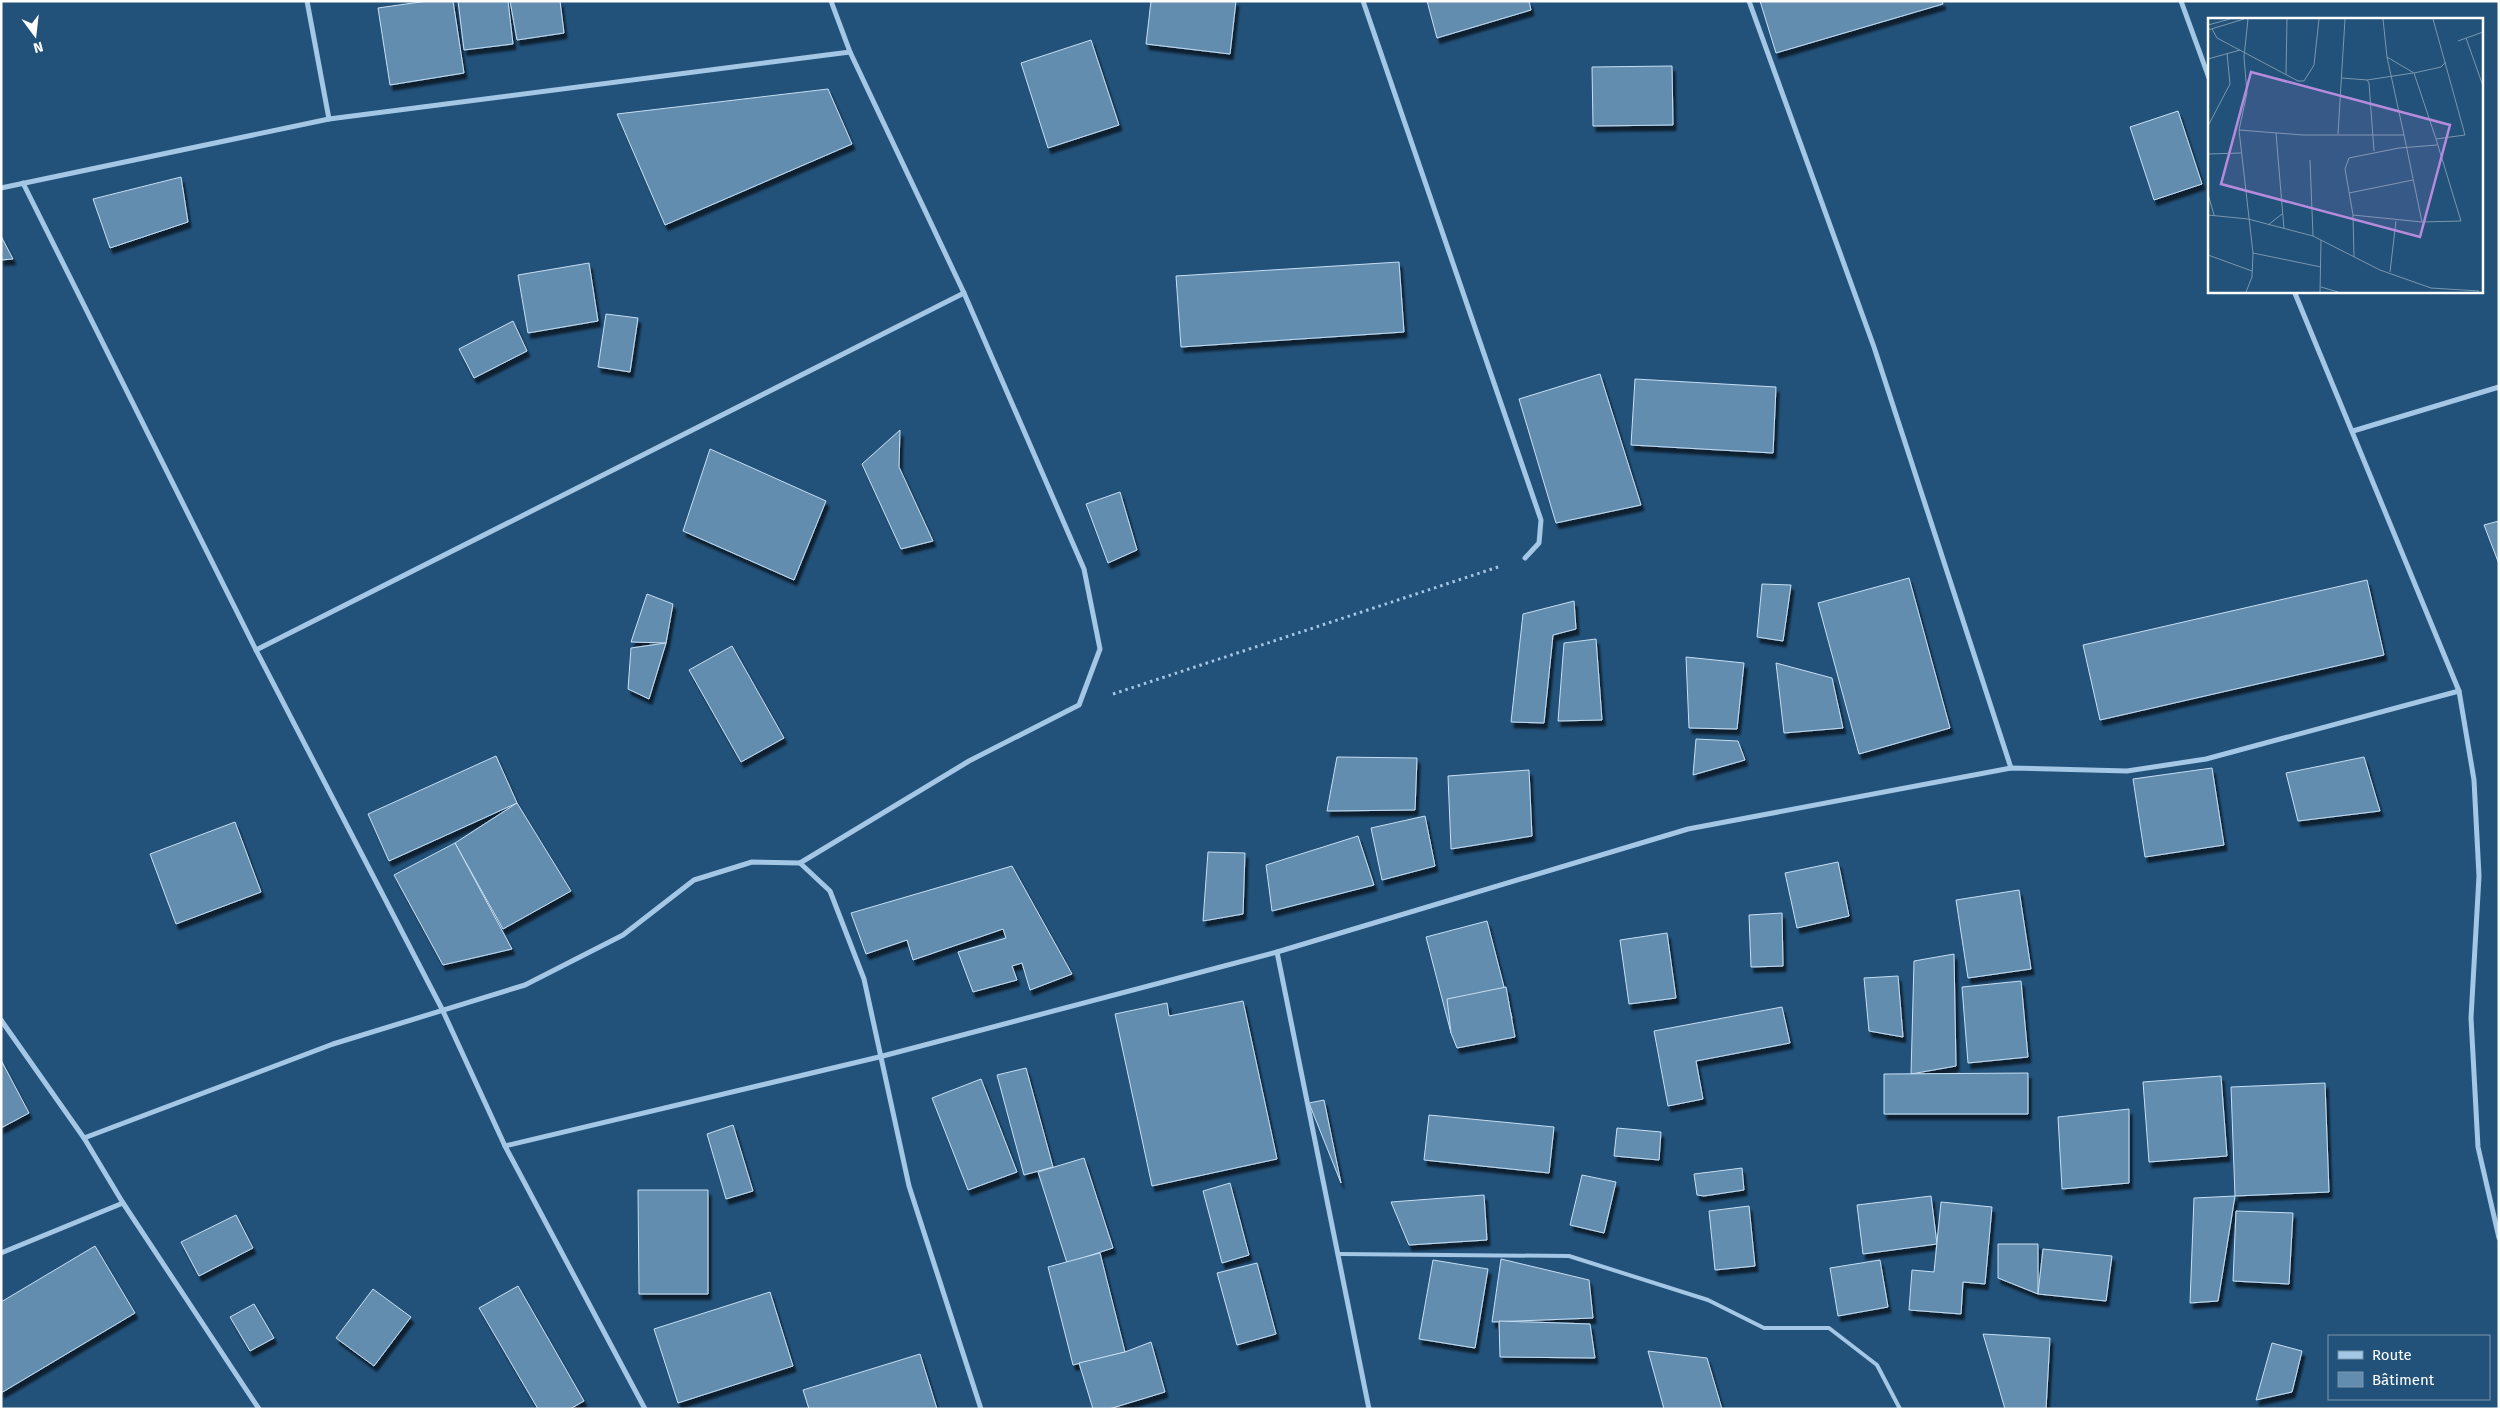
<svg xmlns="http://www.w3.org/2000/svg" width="2500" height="1410" font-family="'Fira Sans',sans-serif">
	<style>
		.building { fill: #638daf; stroke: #c6dff4; filter: url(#shadow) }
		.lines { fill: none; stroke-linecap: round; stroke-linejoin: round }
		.path { stroke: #a3c7e5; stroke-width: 3; stroke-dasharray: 2.5 4; stroke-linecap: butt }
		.service { stroke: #a3c7e5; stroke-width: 4 }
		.minor { stroke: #a3c7e5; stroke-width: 5 }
		.inset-road { fill: none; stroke: #7a97af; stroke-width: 1 }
		.view { fill: #b68bdc; fill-opacity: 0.15; stroke: #b68bdc; stroke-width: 2.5 }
		.inset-edge { fill: none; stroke: #fff; stroke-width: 2.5 }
	</style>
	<defs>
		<filter id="shadow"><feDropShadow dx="3" dy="5.5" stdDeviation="1" flood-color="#0009"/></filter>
	</defs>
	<rect width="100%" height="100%" fill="#225179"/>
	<!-- building -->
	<g class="building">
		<polygon points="427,1 453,1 464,73 390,85 378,8"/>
		<polygon points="458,1 508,1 513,44 464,50"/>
		<polygon points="510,1 560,1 564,33 517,40"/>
		<polygon points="1151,1 1236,1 1230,54 1146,44"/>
		<polygon points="1427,1 1529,1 1531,10 1437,38"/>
		<polygon points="1760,1 1942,1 1943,4 1776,53"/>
		<polygon points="1091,40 1119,125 1048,148 1021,63"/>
		<polygon points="1672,66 1673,125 1593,126 1592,67"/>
		<polygon points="828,89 852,144 665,225 617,114"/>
		<polygon points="2178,111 2202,184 2154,200 2130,127"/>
		<polygon points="181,177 188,222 110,248 93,199"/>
		<polygon points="1,236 13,259 1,260"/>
		<polygon points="1399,262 1404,332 1181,347 1176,276"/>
		<polygon points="589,263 598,321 528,333 518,275"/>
		<polygon points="606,314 638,318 630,372 598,367"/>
		<polygon points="513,321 527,351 474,378 459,349"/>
		<polygon points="1600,374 1641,505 1556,523 1519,399"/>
		<polygon points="1635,379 1776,387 1773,453 1631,445"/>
		<polygon points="900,430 899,467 933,541 901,549 862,464"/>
		<polygon points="710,449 826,501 794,580 683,531"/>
		<polygon points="1120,492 1137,550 1108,563 1086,504"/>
		<polygon points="2499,521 2499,564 2484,525"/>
		<polygon points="1909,578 1950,728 1859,754 1818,603"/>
		<polygon points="2367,580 2384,655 2100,720 2083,645"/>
		<polygon points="1762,584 1791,585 1783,641 1757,637"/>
		<polygon points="647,594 673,604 666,643 631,642"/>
		<polygon points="1574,601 1576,629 1553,635 1544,723 1511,722 1523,614"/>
		<polygon points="1596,639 1602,720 1558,721 1564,643"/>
		<polygon points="666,643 649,699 628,689 631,648"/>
		<polygon points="732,646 784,738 741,762 689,670"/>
		<polygon points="1686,657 1744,663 1737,729 1689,728"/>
		<polygon points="1776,663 1832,678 1843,728 1784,733"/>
		<polygon points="1696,739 1738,741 1745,760 1693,775"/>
		<polygon points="496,756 517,803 389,861 368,814"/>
		<polygon points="1337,757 1417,758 1415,810 1327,811"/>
		<polygon points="2364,757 2380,811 2298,821 2286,773"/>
		<polygon points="2212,768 2224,845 2145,857 2133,779"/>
		<polygon points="1529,770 1532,836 1451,849 1448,776"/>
		<polygon points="517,803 571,891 503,929 455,843"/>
		<polygon points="1425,816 1435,866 1382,880 1371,828"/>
		<polygon points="235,822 261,892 176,924 150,854"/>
		<polygon points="1358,836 1374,885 1272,911 1266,865"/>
		<polygon points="455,843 512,949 443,965 394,875"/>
		<polygon points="1208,852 1245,853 1243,914 1203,921"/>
		<polygon points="1838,862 1849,916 1797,928 1785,873"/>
		<polygon points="1012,866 1072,974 1030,990 1022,963 1012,966 1017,980 973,992 958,952 1006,938 1003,929 913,960 907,940 866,954 851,913"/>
		<polygon points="2019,890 2031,969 1968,978 1956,900"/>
		<polygon points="1782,913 1783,966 1751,967 1749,915"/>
		<polygon points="1487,921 1512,1018 1451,1033 1426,937"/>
		<polygon points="1667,933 1676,998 1629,1004 1620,940"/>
		<polygon points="1954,954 1956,1066 1911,1074 1914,961"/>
		<polygon points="1898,976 1903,1037 1869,1031 1864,978"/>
		<polygon points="2021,981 2028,1057 1968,1063 1962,987"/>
		<polygon points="1506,987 1515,1037 1457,1048 1451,1033 1447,999"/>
		<polygon points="1243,1001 1277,1159 1152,1186 1115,1014 1167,1003 1169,1016"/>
		<polygon points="1782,1007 1790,1043 1696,1061 1703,1099 1668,1106 1654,1031"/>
		<polygon points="1,1060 29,1113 1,1128"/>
		<polygon points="1026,1068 1053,1167 1024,1175 997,1075"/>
		<polygon points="2028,1073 2028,1114 1884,1114 1884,1074"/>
		<polygon points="2221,1076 2227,1156 2149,1162 2143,1082"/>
		<polygon points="981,1079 1017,1172 968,1190 932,1098"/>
		<polygon points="2325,1083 2329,1192 2235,1196 2231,1087"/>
		<polygon points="1324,1100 1341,1183 1309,1103"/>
		<polygon points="2129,1109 2129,1183 2062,1189 2058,1117"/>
		<polygon points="1429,1115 1554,1127 1549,1173 1424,1160"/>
		<polygon points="733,1125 753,1191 726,1199 707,1134"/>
		<polygon points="1617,1128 1661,1132 1659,1160 1614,1156"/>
		<polygon points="1084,1158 1113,1248 1067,1263 1038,1172"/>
		<polygon points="1742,1168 1744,1190 1704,1196 1697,1195 1694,1174"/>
		<polygon points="1582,1175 1616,1182 1604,1233 1570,1225"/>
		<polygon points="1230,1183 1249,1255 1222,1263 1203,1191"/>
		<polygon points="638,1190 708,1190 708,1294 639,1294"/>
		<polygon points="1484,1195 1487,1240 1409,1245 1391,1202"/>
		<polygon points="1931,1196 1937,1244 1863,1254 1857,1205"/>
		<polygon points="2235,1196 2218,1301 2190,1303 2194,1198"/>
		<polygon points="1941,1202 1992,1207 1985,1284 1963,1282 1961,1314 1909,1310 1912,1270 1934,1272"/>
		<polygon points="1749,1206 1755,1266 1715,1270 1709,1211"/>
		<polygon points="2236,1211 2293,1213 2289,1284 2233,1281"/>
		<polygon points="236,1215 253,1248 199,1276 181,1242"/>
		<polygon points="1998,1244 2038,1244 2038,1294 1998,1278"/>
		<polygon points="95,1246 135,1313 1,1393 1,1302"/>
		<polygon points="2043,1249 2112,1256 2106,1301 2038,1294"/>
		<polygon points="1100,1253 1125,1352 1073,1365 1048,1267"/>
		<polygon points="1501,1259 1589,1280 1593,1318 1492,1322"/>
		<polygon points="1433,1260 1488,1269 1475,1348 1419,1339"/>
		<polygon points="1880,1260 1888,1307 1838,1316 1830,1268"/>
		<polygon points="1257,1263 1276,1334 1237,1345 1217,1273"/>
		<polygon points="518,1286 584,1401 570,1409 538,1409 479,1308"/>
		<polygon points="373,1289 411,1317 374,1366 336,1338"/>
		<polygon points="770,1292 793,1366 678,1403 654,1329"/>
		<polygon points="254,1304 274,1338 250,1351 230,1317"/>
		<polygon points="1499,1321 1590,1324 1595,1358 1500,1357"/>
		<polygon points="1983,1334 2050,1338 2046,1409 2005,1409"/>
		<polygon points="1151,1342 1165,1392 1109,1409 1093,1409 1079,1363 1125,1352"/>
		<polygon points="2272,1343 2302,1351 2292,1392 2256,1400"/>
		<polygon points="1648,1351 1707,1358 1722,1409 1664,1409"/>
		<polygon points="920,1354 937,1409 809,1409 803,1390"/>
	</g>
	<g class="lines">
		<!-- path -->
		<polyline class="path" points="1113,694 1501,566"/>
		<!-- service -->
		<polyline class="service" points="1339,1254 1569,1256 1708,1300 1764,1328 1829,1328 1877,1365 1900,1409"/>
		<!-- minor -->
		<g class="minor">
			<polyline points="307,1 329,119"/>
			<polyline points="1363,1 1541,520 1539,543 1525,558"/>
			<polyline points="1749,1 1874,347 2011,768"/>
			<polyline points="2181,1 2209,78"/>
			<polyline points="23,183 256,650 442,1009 505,1146 879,1057 1277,952 1688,829 2011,768 2127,771 2206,759 2459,691"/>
			<polyline points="1,188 329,119 850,52"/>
			<polyline points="2294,291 2459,691 2474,780 2479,876 2471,1018 2478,1147 2499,1238"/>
			<polyline points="2353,431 2499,387"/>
			<polyline points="256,650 964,293"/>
			<polyline points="800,863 830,891 864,979 909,1186 981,1409"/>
			<polyline points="1277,952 1369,1409"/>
			<polyline points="1,1020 84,1138 123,1203 1,1253"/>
			<polyline points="84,1138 333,1044 525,985 623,935 694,880 752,862 800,863 969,761 1079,705 1100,649 1084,569 964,293 850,52 831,1"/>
			<polyline points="505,1146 645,1409"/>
			<polyline points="123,1203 259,1409"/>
		</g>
	</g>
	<!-- overview -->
	<g transform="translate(2208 18)">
		<rect width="275" height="275" fill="#225179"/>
		<path class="inset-road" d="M175,1L179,39L206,55M0,7L22,1M4,11L9,20L90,63H96L106,47L111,1M0,12L36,1M258,20L275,68M250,23L275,14M179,39L196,117M0,41L32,32M78,56L79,1M134,60L159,62L161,65L166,133M159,62L205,55M0,108L22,66L19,35M31,112L95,117H196L214,204M68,115L76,211M130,116L137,1M228,121L206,55L233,49L238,44M0,136L33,135M102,142L105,218M141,175L205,162M0,176L6,197M0,197L40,201L105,218L172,252L223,270L271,273M145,197L214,204L253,203L228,121L257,117L225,1M60,207L74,196M45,235L113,249M0,237L44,253M146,239L145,197L137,151L141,140L191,130L229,127M182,254L188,203M113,269L130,274M38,274L44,259L45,235L31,112L39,75L36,39L40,1M112,274L113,222"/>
		<path class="view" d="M43,54L242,107L212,219L13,166Z"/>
		<rect width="275" height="275" class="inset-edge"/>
	</g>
	<!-- border -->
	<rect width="2500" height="1410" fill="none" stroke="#ffffff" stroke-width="5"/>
	<!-- legend -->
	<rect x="2328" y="1335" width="162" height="65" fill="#225179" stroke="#7a97af"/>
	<rect x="2338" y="1351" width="25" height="8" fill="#a3c7e5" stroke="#7a97af"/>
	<text x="2372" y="1360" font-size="15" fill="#ffffff">Route</text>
	<rect x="2338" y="1372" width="25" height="15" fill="#638daf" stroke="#7a97af"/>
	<text x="2372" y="1385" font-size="15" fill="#ffffff">Bâtiment</text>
	<!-- north arrow -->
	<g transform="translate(35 35) rotate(165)" stroke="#225179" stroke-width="4" paint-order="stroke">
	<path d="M0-4L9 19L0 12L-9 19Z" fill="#ffffff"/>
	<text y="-8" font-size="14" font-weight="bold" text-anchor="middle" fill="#ffffff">N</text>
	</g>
</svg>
